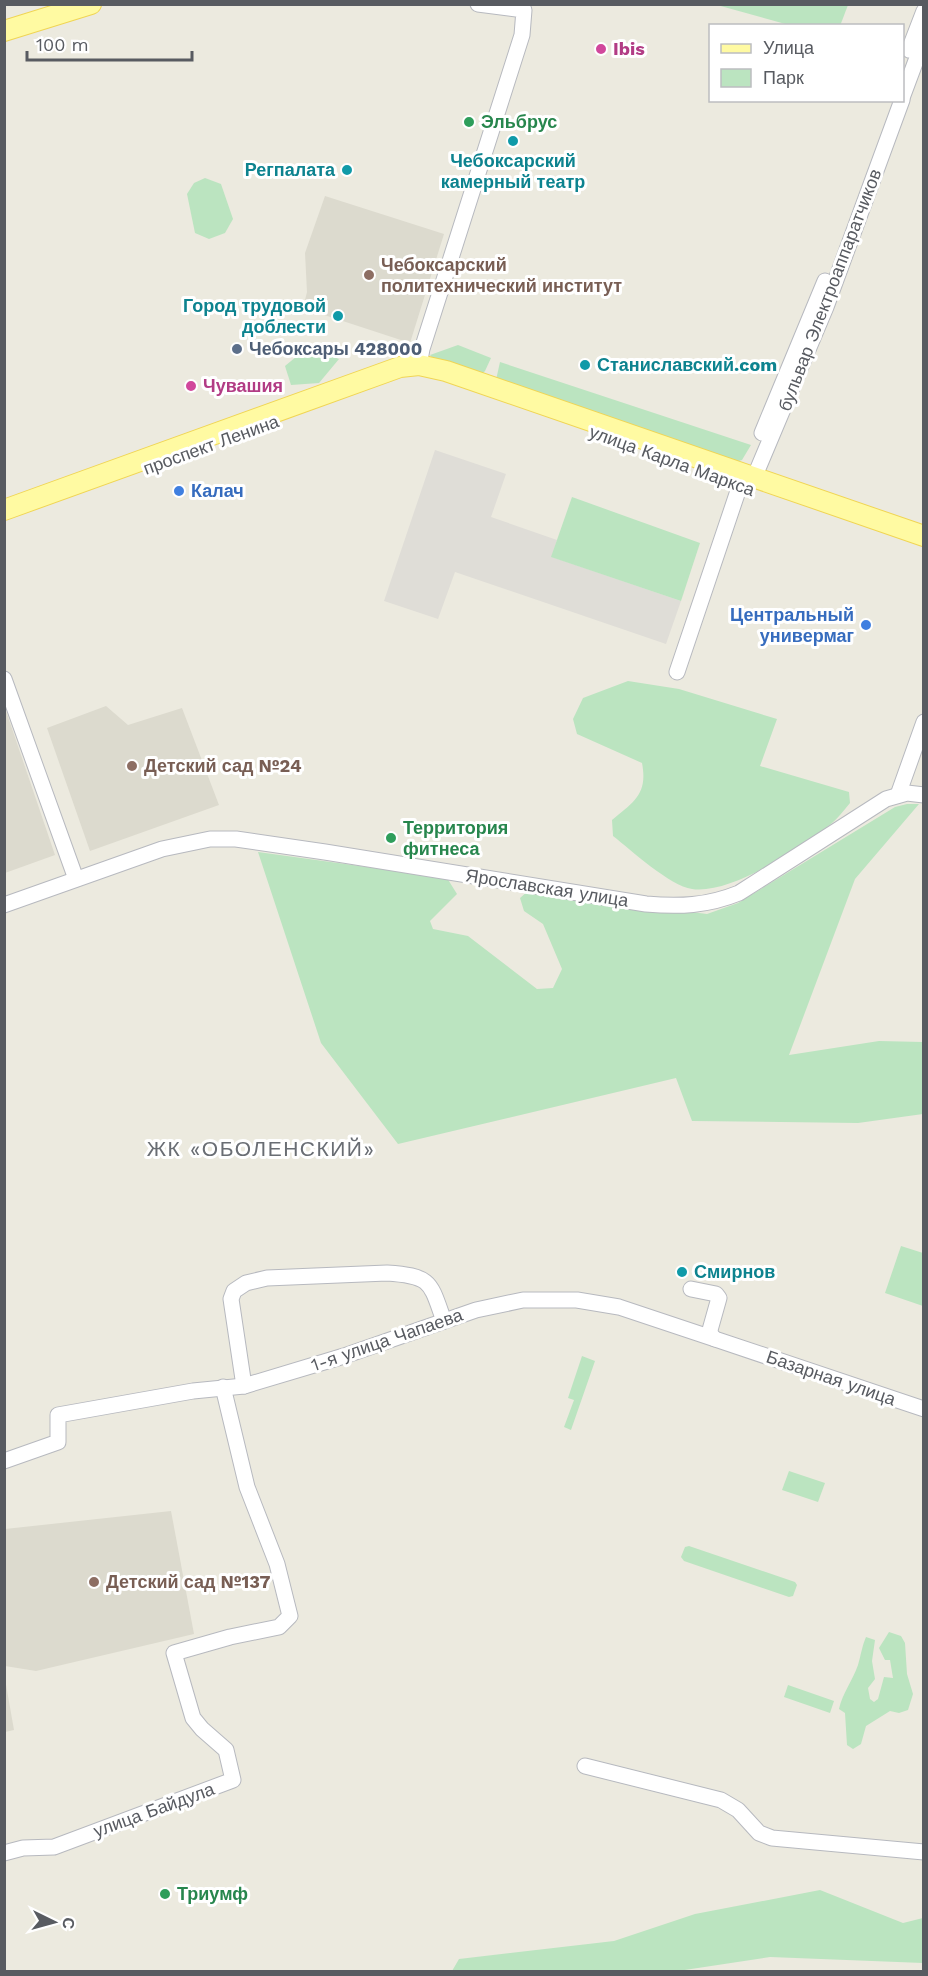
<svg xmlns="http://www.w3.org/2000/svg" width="928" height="1976" font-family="'Work Sans',sans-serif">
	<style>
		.industrial { fill: #dfddd7 }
		.education { fill: #dcdace }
		.green { fill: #bbe4c0 }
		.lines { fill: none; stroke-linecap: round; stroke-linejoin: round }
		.minor-casing { stroke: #b7b9bf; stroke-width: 17 }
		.major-casing { stroke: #f0d554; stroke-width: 22 }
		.minor { stroke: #fff; stroke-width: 15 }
		.major { stroke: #fffaa2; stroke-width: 20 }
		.hotel-dot { fill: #d1479c; stroke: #fff; stroke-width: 2 }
		.leisure-dot { fill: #2e9e5b; stroke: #fff; stroke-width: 2 }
		.culture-dot { fill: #0f9aa8; stroke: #fff; stroke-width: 2 }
		.education-dot { fill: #8d6e63; stroke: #fff; stroke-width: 2 }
		.service-dot { fill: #5c6f8a; stroke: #fff; stroke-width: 2 }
		.shop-dot { fill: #3f7fe0; stroke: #fff; stroke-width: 2 }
		.labels { text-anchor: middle; stroke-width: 6; stroke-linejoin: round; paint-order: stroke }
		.hotel-label { font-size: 18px; font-weight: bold; fill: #b23c85; stroke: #fff; text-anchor: start }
		.leisure-label { font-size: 18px; font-weight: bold; fill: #27864d; stroke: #fff; text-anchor: start }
		.culture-label { font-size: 18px; font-weight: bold; fill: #0d838f; stroke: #fff; text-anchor: end }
		.education-label { font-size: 18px; font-weight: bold; fill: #785e54; stroke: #fff; text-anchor: start }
		.street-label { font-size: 18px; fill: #585b61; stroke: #fff }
		.service-label { font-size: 18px; font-weight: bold; fill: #4e5e75; stroke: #fff; text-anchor: start }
		.shop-label { font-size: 18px; font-weight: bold; fill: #366cbe; stroke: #fff; text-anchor: start }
		.quarter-label { font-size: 21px; letter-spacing: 1.5px; fill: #696d73; stroke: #fff }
	</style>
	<rect width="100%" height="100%" fill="#eceadf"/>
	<!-- industrial -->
	<polygon class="industrial" points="435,450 506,474 491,517 557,540 552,557 681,601 666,644 455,572 438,619 384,601"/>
	<!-- education -->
	<g class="education">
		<polygon points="325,196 444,234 410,343 303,308 307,292 305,253"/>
		<polygon points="106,706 128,725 182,708 219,805 90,851 47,728"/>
		<polygon points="5,708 55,855 5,873 4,873"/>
		<polygon points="171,1511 194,1634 36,1671 5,1666 5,1529"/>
		<polygon points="5,1679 14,1730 5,1732 4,1732"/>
	</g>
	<!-- green -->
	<g class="green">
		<polygon points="717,5 848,5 840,26 789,25"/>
		<polygon points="205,178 221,184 233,219 225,233 209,239 195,233 187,194 194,183"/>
		<polygon points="458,345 491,358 485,371 482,374 433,359 430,355"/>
		<polygon points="308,347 339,359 319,383 291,385 285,366"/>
		<polygon points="500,362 751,445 742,460 736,462 496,380"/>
		<polygon points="572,497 700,543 681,601 551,557"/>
		<path d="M628,681L679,689L777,719L760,766L849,792L850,803C844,810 838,818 831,824C802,847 731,895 692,889C670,886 631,850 613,836L612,820C634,802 648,794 642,763L577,734L573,719L583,698Z"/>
		<polygon points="907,804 919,804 855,879 789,1055 879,1041 923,1042 923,1114 858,1123 692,1121 676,1078 398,1144 321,1043 258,852 447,878 457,894 430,921 433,929 468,936 537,989 553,988 562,969 543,924 524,911 520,898 528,891 707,914 738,903 895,807"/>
		<polygon points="901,1246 923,1253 923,1306 885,1293"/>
		<polygon points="582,1356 595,1361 571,1430 564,1427 574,1400 568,1398"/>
		<polygon points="789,1471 825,1483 818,1502 782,1490"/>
		<polygon points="689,1546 795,1582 797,1585 793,1596 789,1597 684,1561 681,1557 685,1547"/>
		<path d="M889,1632L901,1636L905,1643L907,1674L913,1694L908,1710L899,1713L890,1711L866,1726L861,1744L853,1749L847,1745L845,1713L839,1709C842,1694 853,1680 858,1665C861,1655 862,1646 866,1637L875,1640L872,1661L875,1679L868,1688L870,1699L874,1702L878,1699L884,1677L893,1678L890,1660H885L879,1648Z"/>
		<polygon points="788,1685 834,1701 830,1713 784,1697"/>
		<polygon points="820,1890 903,1923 923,1918 923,1963 770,1957 678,1971 452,1971 459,1959 614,1941 695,1914"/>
	</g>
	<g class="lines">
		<defs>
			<g id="minor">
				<polyline points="909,50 924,11"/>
				<polyline points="902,98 924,39"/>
				<polyline points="419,365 422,349 522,35 524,10 478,4"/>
				<polyline points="762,433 825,281"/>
				<polyline points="754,478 826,307 902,100"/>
				<polyline points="677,672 740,485"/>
				<polyline points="4,679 76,879"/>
				<polyline points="898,795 924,722"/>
				<path d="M4,905L162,849L210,839H236L325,852L646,904C679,907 707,906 739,893L886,799L907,793L924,795"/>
				<polyline points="691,1289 716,1294 719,1298 710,1330 711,1335 715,1339 924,1409"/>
				<path d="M244,1386L231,1299L234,1291L246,1283L267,1278L387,1273C432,1276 430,1282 444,1321"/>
				<polyline points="4,1461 58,1442 58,1415 193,1391 244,1386 344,1356 476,1310 523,1300 577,1300 619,1307 715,1339"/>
				<polyline points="585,1766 721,1800 738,1810 759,1833 772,1838 924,1852"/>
				<polyline points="4,1853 23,1848 54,1847 233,1780 226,1750 202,1729 193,1718 174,1653 230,1637 279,1627 290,1616 277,1564 247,1487 223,1387"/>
			</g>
			<g id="major">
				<polyline points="4,31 91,4"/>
				<polyline points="4,510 400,367 419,365 446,371 924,536"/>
			</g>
		</defs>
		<!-- minor casing -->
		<use href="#minor" class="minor-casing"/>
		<!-- major casing -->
		<use href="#major" class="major-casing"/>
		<!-- minor -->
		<use href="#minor" class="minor"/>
		<!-- major -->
		<use href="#major" class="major"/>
	</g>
	<!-- markers -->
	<g class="hotel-dot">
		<circle cx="601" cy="49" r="6"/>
		<circle cx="191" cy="386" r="6"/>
	</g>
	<g class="leisure-dot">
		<circle cx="469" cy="122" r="6"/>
		<circle cx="391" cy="838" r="6"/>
		<circle cx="165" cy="1894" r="6"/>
	</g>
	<g class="culture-dot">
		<circle cx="513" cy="141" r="6"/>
		<circle cx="347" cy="170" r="6"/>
		<circle cx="338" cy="316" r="6"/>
		<circle cx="585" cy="365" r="6"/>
		<circle cx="682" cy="1272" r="6"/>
	</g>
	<g class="education-dot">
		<circle cx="369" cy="275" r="6"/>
		<circle cx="132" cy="766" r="6"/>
		<circle cx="94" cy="1582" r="6"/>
	</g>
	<circle class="service-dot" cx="237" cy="349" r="6"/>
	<g class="shop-dot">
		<circle cx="179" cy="491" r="6"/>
		<circle cx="866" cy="625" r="6"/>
	</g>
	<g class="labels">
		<!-- hotel labels -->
		<g class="hotel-label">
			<text x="613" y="55">Ibis</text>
			<text x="203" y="392">Чувашия</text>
		</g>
		<!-- leisure labels -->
		<g class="leisure-label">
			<text x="481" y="128">Эльбрус</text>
			<text x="403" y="834">Территория<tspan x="403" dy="21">фитнеса</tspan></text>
			<text x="177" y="1900">Триумф</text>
		</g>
		<!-- culture labels -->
		<g class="culture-label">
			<text x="513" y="167" text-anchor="middle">Чебоксарский<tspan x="513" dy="21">камерный театр</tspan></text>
			<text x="335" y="176">Регпалата</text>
			<text x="326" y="312">Город трудовой<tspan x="326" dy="21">доблести</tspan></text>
			<text x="597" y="371" text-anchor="start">Станиславский.com</text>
			<text x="694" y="1278" text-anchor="start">Смирнов</text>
		</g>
		<!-- education labels -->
		<g class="education-label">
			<text x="381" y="271">Чебоксарский<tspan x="381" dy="21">политехнический институт</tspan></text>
			<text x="144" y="772">Детский сад №24</text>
			<text x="106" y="1588">Детский сад №137</text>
		</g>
		<!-- street labels -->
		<g class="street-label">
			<text transform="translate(830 290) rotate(-69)" y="6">бульвар Электроаппаратчиков</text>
			<text transform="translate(211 445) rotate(-20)" y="6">проспект Ленина</text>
			<text transform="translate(672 461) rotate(20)" y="6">улица Карла Маркса</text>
			<text transform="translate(547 888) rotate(9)" y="6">Ярославская улица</text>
			<text transform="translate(387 1340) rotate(-19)" y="6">1-я улица Чапаева</text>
			<text transform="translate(831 1378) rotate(19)" y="6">Базарная улица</text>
			<text transform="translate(154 1810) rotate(-20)" y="6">улица Байдула</text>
		</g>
		<!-- service labels -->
		<g class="service-label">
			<text x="249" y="355">Чебоксары 428000</text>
		</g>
		<!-- shop labels -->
		<g class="shop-label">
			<text x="191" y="497">Калач</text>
			<text x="854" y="621" text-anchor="end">Центральный<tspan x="854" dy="21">универмаг</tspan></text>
		</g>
		<!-- quarter labels -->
		<g class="quarter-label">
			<text x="261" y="1156">ЖК «ОБОЛЕНСКИЙ»</text>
		</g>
	</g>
	<!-- border -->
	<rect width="928" height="1976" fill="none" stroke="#585b61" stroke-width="12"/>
	<!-- legend -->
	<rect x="709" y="24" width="195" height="78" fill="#ffffff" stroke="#bcbdc0" stroke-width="1.5"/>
	<rect x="721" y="44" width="30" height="9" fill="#fffaa2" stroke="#bcbdc0" stroke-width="1.5"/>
	<text x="763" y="54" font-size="18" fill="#585b61">Улица</text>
	<rect x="721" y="69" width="30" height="18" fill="#bbe4c0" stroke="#bcbdc0" stroke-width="1.5"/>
	<text x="763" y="84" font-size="18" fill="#585b61">Парк</text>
	<!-- north arrow -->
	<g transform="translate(54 1922) rotate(95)" stroke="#ffffff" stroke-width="4.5" paint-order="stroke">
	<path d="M0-4.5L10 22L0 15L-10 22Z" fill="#585b61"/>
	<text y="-9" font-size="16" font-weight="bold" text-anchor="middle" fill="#585b61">С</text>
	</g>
	<!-- scale -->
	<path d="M27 51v9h165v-9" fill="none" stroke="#585b61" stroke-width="3"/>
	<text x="36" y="51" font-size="18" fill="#585b61" stroke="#ffffff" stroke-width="4.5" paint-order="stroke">100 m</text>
</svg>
